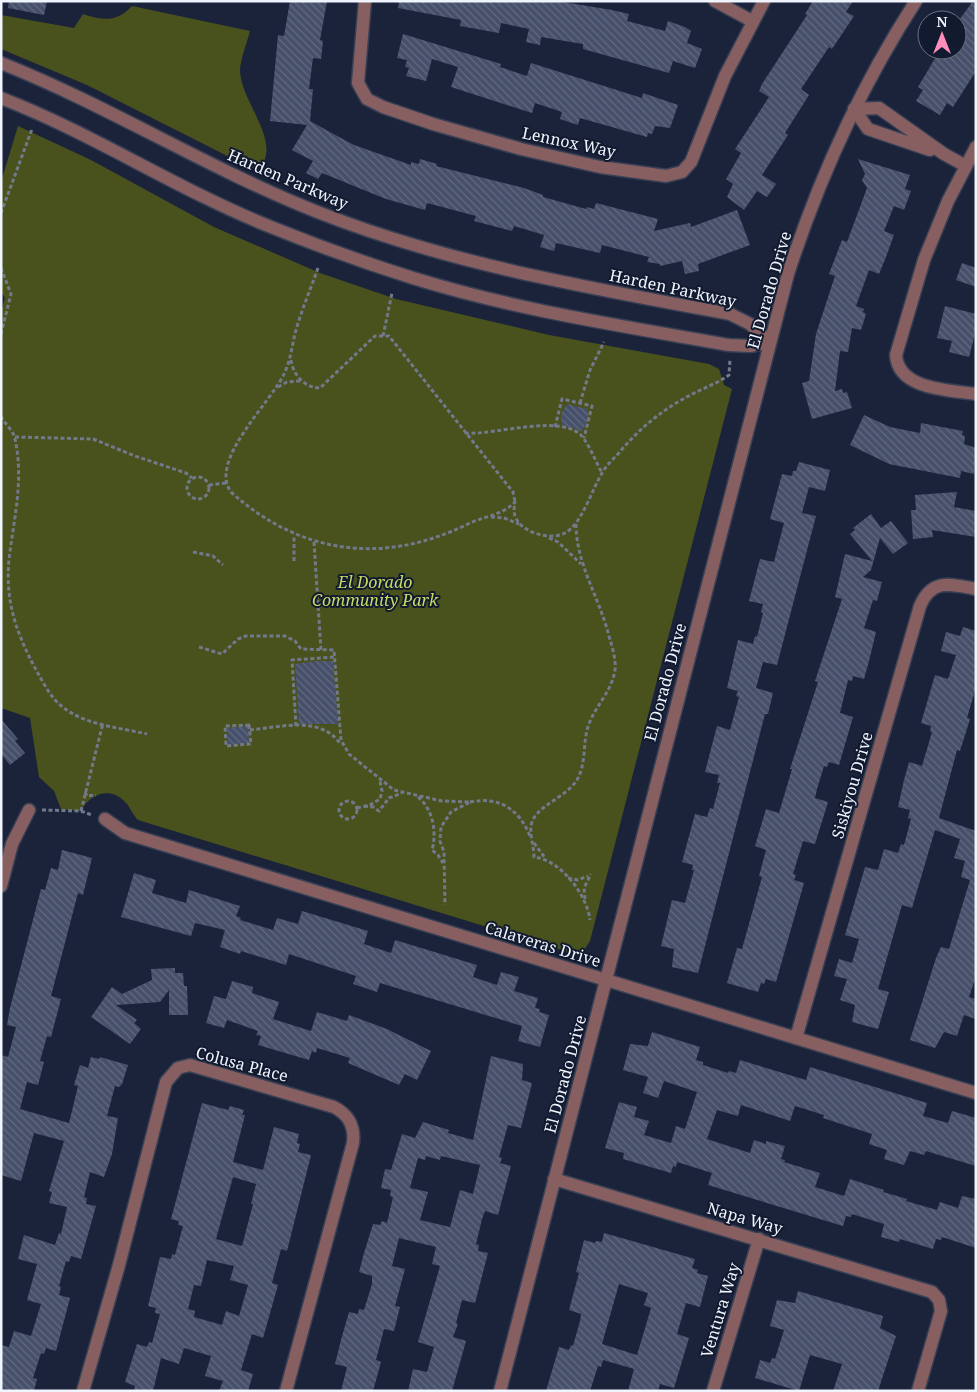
<svg xmlns="http://www.w3.org/2000/svg" width="977" height="1392" font-family="'Noto Serif',serif">
	<style>
		.park { fill: #49511d }
		.building { fill: url(#building-back-hatch); fill-rule: evenodd }
		.lines { fill: none; stroke-linecap: round; stroke-linejoin: round }
		.minor-casing { stroke: #394055; stroke-width: 15 }
		.path { stroke: #72798a; stroke-width: 3; stroke-dasharray: 4 2.5; stroke-linecap: butt }
		.minor { stroke: #875f60; stroke-width: 12 }
		.labels { text-anchor: middle; stroke-width: 4; stroke-linejoin: round; paint-order: stroke }
		.street-label { font-size: 16px; fill: #f0f4fd; stroke: #121a30 }
		.park-label { font-size: 16px; font-style: italic; fill: #c8dc65; stroke: #121a30 }
	</style>
	<defs>
		<pattern id="building-back-hatch" width="6" height="6" patternUnits="userSpaceOnUse" patternTransform="scale(1.25)"><rect width="6" height="6" fill="#46506a"/><path d="M-1 5l2 2M0 0l6 6M5-1l2 2" fill="none" stroke="#616a80"/></pattern>
	</defs>
	<rect width="100%" height="100%" fill="#1b233a"/>
	<!-- park -->
	<g class="park">
		<path d="M132,6L250,31C247,43 241,57 240,69C239,101 286,144 257,171L87,85L1,49V15L74,28L83,14C103,21 117,22 132,6Z"/>
		<path d="M18,126L91,160L214,227L320,273L396,299L549,335L709,364L719,369L724,385L732,389L590,941L583,952L573,954L556,948L138,820C132,814 130,806 124,801C109,786 89,795 81,811L61,809L54,791L39,777L30,718L1,708V311L5,298L1,292V182Z"/>
	</g>
	<!-- building -->
	<g class="building">
		<polygon points="9,1 47,1 44,15 8,8"/>
		<polygon points="290,1 327,1 320,40 323,41 321,59 313,58 309,89 313,89 310,121 328,131 354,145 411,165 411,162 419,164 420,159 437,164 436,166 524,188 543,195 543,197 586,209 587,207 594,209 596,203 658,219 654,231 690,223 691,227 737,210 750,245 698,264 699,271 685,274 682,261 660,266 660,264 647,262 649,257 602,245 600,253 556,243 554,251 540,247 544,235 514,226 512,231 474,221 476,216 427,203 425,210 386,199 322,173 318,179 306,173 313,161 292,150 307,125 270,121 278,35 284,36"/>
		<polygon points="399,1 557,1 612,10 629,14 627,21 665,31 668,21 685,27 691,31 687,43 702,49 695,68 673,61 669,73 583,49 583,44 541,37 540,45 526,42 529,29 501,23 499,33 460,26 461,20 398,8"/>
		<polygon points="813,1 853,1 846,12 854,16 832,49 829,47 801,89 809,95 785,133 788,135 762,175 776,184 767,197 757,191 744,210 727,197 733,184 726,179 741,153 735,149 769,97 759,91 762,84 807,15 805,14"/>
		<polygon points="973,1 976,1 976,71 953,107 947,103 940,115 916,101 923,90 918,87 940,50 957,50 957,23"/>
		<polygon points="403,34 501,64 500,67 527,76 531,63 642,98 643,93 678,105 670,128 655,126 652,134 648,133 647,137 580,118 578,125 560,119 562,112 535,103 532,113 451,87 458,67 432,59 426,81 406,76 409,68 405,67 407,60 397,58"/>
		<polygon points="858,159 910,175 905,189 911,191 904,210 894,206 884,231 894,235 886,257 879,274 869,270 856,306 864,309 863,312 866,314 861,330 852,328 848,352 840,351 835,391 842,389 843,393 847,392 852,408 812,419 802,383 809,381 816,334 835,276 829,274 842,240 847,242 867,188 862,180 865,174"/>
		<polygon points="962,263 976,268 976,287 956,280"/>
		<polygon points="945,306 976,314 976,330 969,357 949,352 952,341 937,338"/>
		<polygon points="567,404 588,409 588,419 582,431 562,425 561,414"/>
		<polygon points="864,415 890,427 920,433 921,423 963,431 962,435 965,436 964,444 976,448 974,474 961,471 960,478 889,464 850,445"/>
		<polygon points="799,462 830,470 825,491 809,487 802,513 816,516 777,665 763,662 756,688 773,693 768,714 765,714 698,973 672,967 674,949 661,946 672,900 685,903 694,870 692,870 693,865 682,862 695,814 707,817 710,808 713,809 720,783 717,783 719,775 705,772 717,726 730,730 739,697 736,696 738,691 727,688 738,640 753,644 755,636 757,637 763,613 761,612 763,604 749,601 760,559 774,562 776,554 784,523 770,519 782,474 792,476 793,471 796,471"/>
		<polygon points="957,492 954,507 976,511 976,537 932,530 933,537 913,539 911,510 916,510 915,495"/>
		<polygon points="871,514 881,528 891,521 908,543 893,554 880,538 871,570 863,577 882,582 877,601 873,600 864,628 876,632 869,661 864,679 853,676 852,681 848,680 840,713 853,717 839,765 829,762 827,767 824,766 817,789 815,798 828,802 815,844 803,841 793,874 796,875 794,880 804,883 776,982 766,979 764,984 761,983 758,992 727,983 737,948 742,949 762,877 759,876 766,850 755,846 766,809 779,813 792,769 790,769 818,682 815,681 842,599 835,597 845,554 872,561 850,534 855,530 853,528"/>
		<polygon points="963,627 976,631 976,687 967,718 970,719 960,751 957,750 939,818 976,831 976,976 969,997 976,999 976,1019 964,1015 957,1036 944,1032 935,1048 910,1040 936,958 941,947 949,949 970,880 961,877 965,861 954,858 960,839 935,830 912,908 902,905 878,989 889,992 878,1029 852,1022 855,1005 840,1000 847,979 834,976 839,959 852,963 859,939 845,935 865,867 878,870 884,849 898,853 901,844 904,845 911,819 908,818 910,810 898,807 904,780 909,762 922,766 932,732 930,731 931,726 921,723 935,675 948,679 956,655 941,651 946,632 960,636"/>
		<polygon points="317,661 333,661 338,724 299,724 295,664"/>
		<polygon points="1,719 18,739 15,741 25,753 10,765 1,754"/>
		<polygon points="248,726 249,743 228,745 227,728"/>
		<polygon points="62,850 92,858 83,895 78,893 51,996 61,999 51,1037 47,1036 40,1061 44,1062 38,1085 27,1082 20,1109 69,1123 78,1086 74,1085 80,1065 88,1068 91,1057 99,1059 100,1057 128,1065 122,1084 119,1087 115,1086 107,1116 118,1118 112,1154 104,1177 90,1172 84,1197 87,1198 86,1204 96,1206 81,1259 71,1256 69,1262 66,1261 59,1286 61,1287 59,1295 70,1298 56,1351 46,1348 44,1354 41,1353 33,1378 37,1379 34,1391 1,1391 1,1345 9,1347 14,1331 31,1336 41,1304 27,1300 37,1264 18,1259 24,1235 55,1245 59,1233 61,1234 67,1207 49,1203 52,1192 49,1191 64,1141 34,1133 21,1181 1,1175 1,1055 8,1057 16,1027 7,1025 10,1008 41,889 45,890 51,868 58,870"/>
		<polygon points="134,873 156,880 152,893 186,903 189,890 240,906 236,916 241,918 240,920 273,930 277,918 298,924 302,911 368,931 364,944 391,953 395,940 477,965 473,977 497,985 501,972 519,977 514,991 538,998 535,1008 540,1009 539,1012 549,1015 540,1047 518,1041 522,1026 380,983 377,992 353,984 356,976 289,954 286,965 241,951 240,954 220,947 225,930 195,923 191,936 121,917"/>
		<polygon points="175,968 175,973 183,973 184,986 187,986 188,1015 169,1015 169,990 160,1002 116,1005 137,1020 134,1023 141,1029 130,1044 91,1017 112,987 122,994 152,980 151,969"/>
		<polygon points="232,981 253,987 252,993 279,1002 273,1019 311,1031 317,1012 347,1021 349,1015 387,1029 431,1051 417,1080 405,1074 399,1085 348,1063 350,1058 317,1048 316,1053 312,1051 309,1060 258,1045 261,1036 256,1035 258,1031 227,1020 224,1028 206,1023 214,996 226,999"/>
		<polygon points="652,1032 700,1047 696,1060 703,1062 703,1065 728,1073 729,1071 736,1073 740,1060 806,1080 810,1067 927,1103 923,1116 948,1123 952,1111 976,1118 976,1166 926,1151 924,1155 910,1151 904,1165 884,1159 887,1150 869,1144 872,1134 823,1118 824,1115 795,1106 790,1121 741,1105 738,1116 717,1110 707,1139 750,1153 754,1140 766,1144 766,1141 785,1146 781,1159 785,1160 784,1162 820,1173 815,1187 844,1196 850,1179 884,1190 883,1192 907,1199 906,1201 937,1210 940,1202 958,1208 962,1196 976,1199 976,1248 942,1237 941,1240 936,1239 933,1249 900,1239 899,1242 881,1237 884,1224 852,1214 851,1217 846,1216 843,1226 708,1185 712,1173 677,1162 676,1167 673,1166 671,1173 623,1159 624,1153 605,1148 619,1102 637,1107 634,1117 649,1121 644,1135 671,1143 676,1126 685,1129 697,1092 664,1081 658,1098 643,1093 648,1077 623,1070 630,1044 648,1046"/>
		<path d="M491,1056L523,1064L522,1080L532,1083L521,1128L508,1125L499,1157L502,1158L500,1163L511,1166L498,1215L485,1211L482,1219L476,1244L479,1245L478,1251L488,1253L475,1303L462,1300L456,1323L458,1324L453,1337L466,1341L452,1391H408L413,1369L427,1372L434,1347L418,1342L440,1266L432,1264L436,1247L399,1238L392,1266L405,1269L395,1306L400,1307L394,1331L384,1329L376,1360L381,1362L373,1391H341L347,1367L335,1364L341,1340L349,1312L358,1314L359,1309L364,1310L372,1284V1276L359,1272L364,1253L373,1224L380,1225L382,1221L387,1223L393,1197L390,1196L391,1190L381,1188L385,1169L391,1170L402,1134L415,1138L423,1122L449,1130L448,1133L473,1140ZM426,1156L440,1160L441,1156L480,1165L473,1194L460,1190L450,1227L420,1220L428,1192L410,1188L418,1158L425,1160Z"/>
		<path d="M202,1103L228,1110L230,1106L244,1110L242,1115H245L233,1162L263,1170L274,1127L299,1134L297,1143L300,1144L298,1152L311,1155L287,1251L281,1249L272,1283L278,1285L263,1338L252,1334L241,1370L253,1374L248,1391H219L223,1381L205,1376L211,1356L184,1348L179,1364L161,1358L153,1391H134L135,1386L125,1382L137,1344L147,1347L149,1342L152,1343L160,1314L155,1313L156,1308L148,1306L160,1257L171,1259L172,1254L175,1255L183,1226L178,1225L179,1221L171,1219ZM233,1177L256,1184L251,1204H253L242,1246L216,1239ZM207,1260L234,1266L230,1280L248,1285L239,1316L226,1311L222,1325L194,1317L195,1311L188,1309L194,1285L201,1286Z"/>
		<path d="M604,1233L695,1259L692,1268L698,1270L697,1273L708,1276L700,1307L686,1303L677,1334L689,1338L674,1388L660,1384L658,1391H628L634,1369L603,1360L601,1367L598,1366L590,1391H546L559,1347L569,1350L571,1345L573,1346L580,1321L581,1314L569,1310L579,1273L576,1272L584,1240L595,1243L596,1241L602,1242ZM619,1284L648,1293L644,1305L651,1308L637,1355L602,1344Z"/>
		<polygon points="798,1291 883,1316 880,1328 896,1336 878,1391 833,1391 842,1364 810,1355 799,1391 755,1378 760,1360 770,1363 772,1358 775,1359 784,1330 770,1326 777,1300 795,1303"/>
	</g>
	<g class="lines">
		<defs>
			<g id="minor">
				<polyline points="365,1 358,83 367,99 383,107 433,124 521,149 600,167 666,176 682,172 691,162 725,76 764,1"/>
				<polyline points="715,1 752,21"/>
				<path d="M1,63C109,106 207,168 315,211C448,264 590,288 730,314L750,324L770,342"/>
				<path d="M1,98C94,134 178,190 271,227C318,246 365,263 413,278C516,310 623,326 729,345L751,346L770,342"/>
				<polyline points="854,109 879,108 944,154 966,166"/>
				<polyline points="854,109 868,129 930,150"/>
				<path d="M976,147L948,201L924,260L896,355C898,390 950,390 976,394"/>
				<polyline points="105,819 125,833 976,1093"/>
				<polyline points="1,886 12,844 29,810"/>
				<path d="M796,1038L920,606C932,578 950,584 976,589"/>
				<polyline points="554,1179 932,1292 939,1300 941,1311 918,1391"/>
				<path d="M83,1391L119,1265L166,1082L178,1068L190,1065L334,1107C349,1115 355,1126 353,1143L286,1391"/>
				<path d="M500,1391L788,274C819,178 861,86 916,1"/>
				<polyline points="713,1391 759,1239"/>
			</g>
		</defs>
		<!-- minor casing -->
		<use href="#minor" class="minor-casing"/>
		<!-- path -->
		<g class="path">
			<polyline points="1,213 32,129"/>
			<polyline points="1,268 11,294 1,334"/>
			<path d="M318,268C311,288 302,309 296,330C292,344 291,360 284,374C272,401 206,463 232,493C302,555 384,565 468,524C484,516 501,516 515,502C514,508 513,515 517,520C525,534 552,540 565,533C581,525 592,490 601,475C605,467 612,460 618,454C637,431 659,412 685,398C700,389 715,385 729,375L730,359"/>
			<polyline points="383,336 392,293"/>
			<path d="M291,360C293,375 305,388 320,388L375,336H389L513,492L515,502"/>
			<polyline points="278,387 287,382 300,381"/>
			<polyline points="580,403 590,370 604,342"/>
			<path d="M1,416C5,425 13,429 15,439C24,480 14,518 9,559C5,601 16,632 35,668C43,682 51,699 64,708C86,725 121,728 147,734"/>
			<polyline points="555,427 562,399 592,406 584,438"/>
			<path d="M465,433C494,436 566,411 584,439C591,449 596,462 602,473"/>
			<polyline points="15,437 93,439 135,456 186,473 192,478"/>
			<circle cx="198" cy="488" r="11"/>
			<polyline points="209,485 226,483"/>
			<polyline points="491,517 504,518 519,524"/>
			<path d="M576,524C576,565 601,600 610,640C613,649 616,660 615,670C612,691 596,705 589,724C582,742 587,762 577,780C566,798 532,807 531,827C530,837 534,847 534,857C561,860 587,895 590,920"/>
			<polyline points="549,538 558,542 581,564"/>
			<polyline points="314,542 321,650"/>
			<polyline points="193,552 213,556 223,565"/>
			<polyline points="294,561 294,535"/>
			<polyline points="199,647 222,654 238,639 246,636 285,636 295,641 301,649 334,650 341,740 349,754 394,790 442,801 470,802 451,812 441,827 440,841 444,852 445,905"/>
			<polygon points="249,725 251,744 226,746 225,726"/>
			<polyline points="296,726 292,660 335,657"/>
			<path d="M250,730C280,727 322,715 341,745"/>
			<polyline points="85,792 87,796 96,795"/>
			<path d="M418,797C433,809 437,832 432,850L438,855L443,863"/>
			<circle cx="348" cy="810" r="9"/>
			<path d="M470,802C499,796 519,809 530,836"/>
			<polyline points="364,806 373,807 379,811 389,798 402,793"/>
			<polyline points="357,808 370,805 380,799 382,791 380,781"/>
			<polyline points="42,810 81,811 92,815"/>
			<polyline points="81,811 103,723"/>
			<polyline points="534,843 545,858"/>
			<polyline points="568,878 578,880 588,876"/>
			<polyline points="585,899 584,888 591,874"/>
		</g>
		<!-- minor -->
		<use href="#minor" class="minor"/>
	</g>
	<g class="labels">
		<!-- street labels -->
		<g class="street-label">
			<text transform="translate(569 142) rotate(12)" y="6">Lennox Way</text>
			<text transform="translate(288 179) rotate(23)" y="6">Harden Parkway</text>
			<text transform="translate(673 288) rotate(12)" y="6">Harden Parkway</text>
			<text transform="translate(769 290) rotate(-74)" y="6">El Dorado Drive</text>
			<text transform="translate(665 682) rotate(-75)" y="6">El Dorado Drive</text>
			<text transform="translate(852 785) rotate(-74)" y="6">Siskiyou Drive</text>
			<text transform="translate(543 944) rotate(17)" y="6">Calaveras Drive</text>
			<text transform="translate(242 1064) rotate(15)" y="6">Colusa Place</text>
			<text transform="translate(565 1074) rotate(-75)" y="6">El Dorado Drive</text>
			<text transform="translate(745 1218) rotate(16)" y="6">Napa Way</text>
			<text transform="translate(720 1310) rotate(-73)" y="6">Ventura Way</text>
		</g>
		<!-- park labels -->
		<g class="park-label">
			<text x="375" y="588">El Dorado<tspan x="375" dy="18">Community Park</tspan></text>
		</g>
	</g>
	<!-- border -->
	<rect width="977" height="1392" fill="none" stroke="#f0f4fd" stroke-width="5"/>
	<!-- north arrow -->
	<g transform="translate(942 35)"><circle r="24" fill="#121a30" stroke="#6b7182"/>
	<path d="M0-4L9 19L0 12L-9 19Z" fill="#ff8ebb"/>
	<text y="-8" font-size="14" font-weight="bold" text-anchor="middle" fill="#f0f4fd">N</text>
	</g>
</svg>
